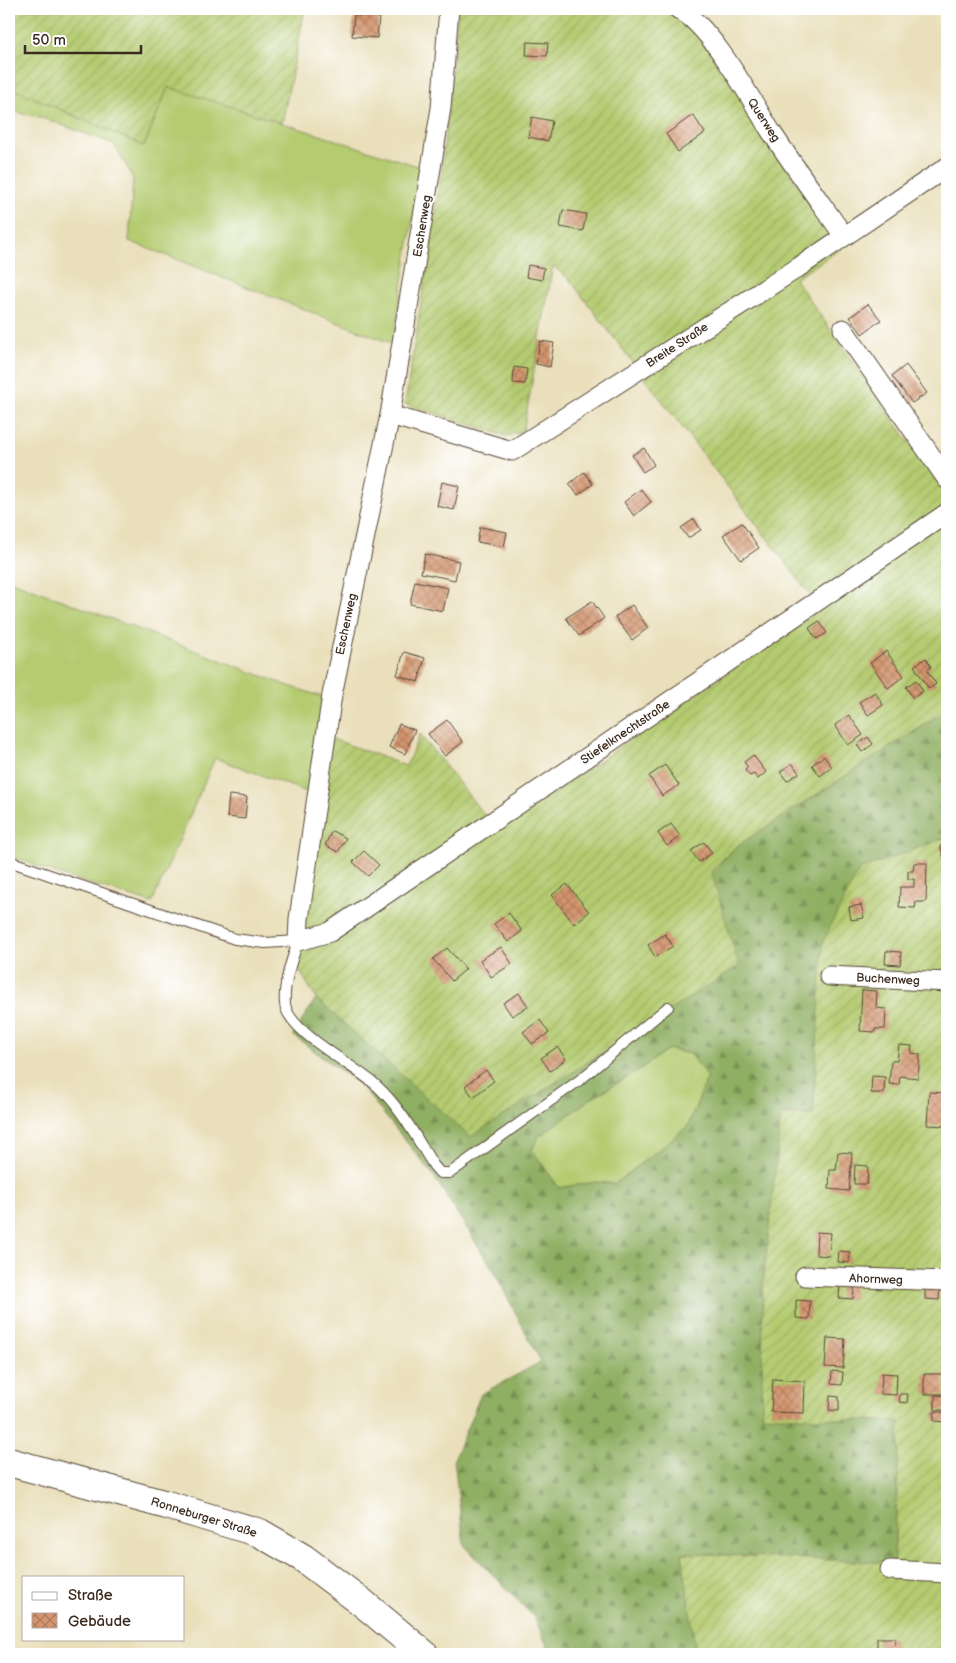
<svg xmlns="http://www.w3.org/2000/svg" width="956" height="1663" font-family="'Balsamiq Sans',sans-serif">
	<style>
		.grass { fill: #b4cb70; stroke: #787a47 }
		.forest { fill: url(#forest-firs); stroke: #656c40; fill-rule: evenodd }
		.garden { fill: url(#garden-furrows); stroke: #787a47 }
		.building { fill: url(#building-cross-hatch) }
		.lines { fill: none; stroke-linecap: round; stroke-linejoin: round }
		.lane-casing { stroke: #554535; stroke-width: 12 }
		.street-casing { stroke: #554535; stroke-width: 21 }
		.primary-casing { stroke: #554535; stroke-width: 30 }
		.lane { stroke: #fff; stroke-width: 10 }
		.street { stroke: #fff; stroke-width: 19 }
		.primary { stroke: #fff; stroke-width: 28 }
		.labels { text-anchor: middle; stroke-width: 4; stroke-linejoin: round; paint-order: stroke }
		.street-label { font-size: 12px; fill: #3b2a1e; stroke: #fff }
	</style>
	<defs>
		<pattern id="forest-firs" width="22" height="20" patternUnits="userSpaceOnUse" patternTransform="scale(1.25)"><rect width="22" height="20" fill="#8faf62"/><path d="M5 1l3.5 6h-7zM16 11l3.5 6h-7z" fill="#768f50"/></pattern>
		<pattern id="garden-furrows" width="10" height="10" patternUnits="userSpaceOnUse" patternTransform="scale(1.25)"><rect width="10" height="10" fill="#b4cb70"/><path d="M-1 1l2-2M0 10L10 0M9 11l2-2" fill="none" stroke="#9cae61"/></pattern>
		<pattern id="building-cross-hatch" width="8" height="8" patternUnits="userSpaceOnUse" patternTransform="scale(1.25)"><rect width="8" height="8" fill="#d4956e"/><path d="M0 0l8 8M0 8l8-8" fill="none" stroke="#ad7a5a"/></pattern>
	</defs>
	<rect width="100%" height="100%" fill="#fff"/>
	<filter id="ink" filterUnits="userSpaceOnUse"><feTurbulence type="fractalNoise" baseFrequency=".02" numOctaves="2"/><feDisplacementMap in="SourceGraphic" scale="10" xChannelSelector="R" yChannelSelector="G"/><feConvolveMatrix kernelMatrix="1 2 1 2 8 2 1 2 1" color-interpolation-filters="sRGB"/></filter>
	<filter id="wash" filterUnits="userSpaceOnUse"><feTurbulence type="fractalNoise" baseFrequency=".0096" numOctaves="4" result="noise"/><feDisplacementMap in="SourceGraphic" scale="20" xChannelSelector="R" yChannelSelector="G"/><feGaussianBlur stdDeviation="1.12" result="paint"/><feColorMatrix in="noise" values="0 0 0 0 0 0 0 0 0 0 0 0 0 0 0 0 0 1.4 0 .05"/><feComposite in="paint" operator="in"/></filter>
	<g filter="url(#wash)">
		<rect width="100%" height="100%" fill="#e9dfba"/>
		<!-- grass -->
		<g class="grass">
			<polygon points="9,87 144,146 168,87 421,167 393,344 129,241 133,178 114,144 37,116 9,111"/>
			<polygon points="9,580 286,685 323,697 310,793 215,758 152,903 51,872 9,855"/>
			<polygon points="668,1049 690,1054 708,1077 688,1127 615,1184 596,1182 559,1188 532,1150 538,1137 590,1099 636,1072"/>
		</g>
		<!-- forest -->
		<path class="forest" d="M947,710V837L859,870L822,988L813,1115L781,1114L762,1415L900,1422L894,1563L682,1553L696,1654H551L534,1617L464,1545L454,1459L481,1394L541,1362L494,1271L431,1172L360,1085L293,1035L316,998L471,1137L734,848ZM668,1049L690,1054L708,1077L688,1126L615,1184L596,1182L559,1188L532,1150L538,1137L590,1099L636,1072Z"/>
		<!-- garden -->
		<g class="garden">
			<polygon points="9,9 305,9 282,123 168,87 144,146 9,87"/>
			<polygon points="458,9 663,9 689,24 708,48 840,249 795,279 947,496 947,710 734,848 711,871 739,966 470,1137 316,998 296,965 328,737 406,766 420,734 497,831 821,609 569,279 553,266 523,432 506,436 405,404 441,175"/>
			<polygon points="947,837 947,1654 696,1654 682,1553 894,1563 900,1422 762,1415 763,1286 781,1114 813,1115 823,941 859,870"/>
		</g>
		<g id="blocks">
			<!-- building -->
			<g class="building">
				<polygon points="354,15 379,17 377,38 352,36"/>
				<polygon points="527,42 548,43 547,56 526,55"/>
				<polygon points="693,115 705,133 678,152 666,134"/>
				<polygon points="532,117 552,121 548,141 528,137"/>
				<polygon points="563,210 586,214 583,231 560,227"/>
				<polygon points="528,265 544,268 542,280 526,277"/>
				<polygon points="868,304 881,320 862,334 850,317"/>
				<polygon points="540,341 554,343 550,367 536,364"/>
				<polygon points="906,365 927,393 912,403 892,376"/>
				<polygon points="514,367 527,369 525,384 513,383"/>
				<polygon points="644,448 654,465 643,472 632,455"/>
				<polygon points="584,472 593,484 578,495 569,484"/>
				<polygon points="442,482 459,486 454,510 437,506"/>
				<polygon points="641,489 651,502 634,516 624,502"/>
				<polygon points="694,519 701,530 688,538 681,528"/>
				<polygon points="742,523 759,548 741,560 723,535"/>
				<polygon points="480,527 507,532 504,547 477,542"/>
				<polygon points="425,554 459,561 455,580 421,573"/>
				<polygon points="415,581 448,588 443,611 410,604"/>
				<polygon points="592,601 604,618 579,636 566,618"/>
				<polygon points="632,605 648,628 632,640 615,617"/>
				<polygon points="819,621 827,633 816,639 809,628"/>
				<polygon points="886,651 904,676 888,688 870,663"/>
				<polygon points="404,652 425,658 418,682 397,675"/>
				<polygon points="926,658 931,667 927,670 936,684 929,689 914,666"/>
				<polygon points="916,680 923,691 913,698 906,687"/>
				<polygon points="875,692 883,705 868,715 859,702"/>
				<polygon points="849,715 863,735 848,745 835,725"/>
				<polygon points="447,720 463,742 445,756 428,734"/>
				<polygon points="399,724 415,730 405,754 389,747"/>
				<polygon points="868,737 873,744 862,752 857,745"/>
				<polygon points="753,755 766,772 758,779 754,774 750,776 745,770 748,767 744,762"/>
				<polygon points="824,756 832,767 820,776 812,765"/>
				<polygon points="792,763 799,773 787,781 780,772"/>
				<polygon points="665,765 679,785 662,796 649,776"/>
				<polygon points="229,795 247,797 245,819 227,817"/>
				<polygon points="671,824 680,836 667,846 658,833"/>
				<polygon points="332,831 346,838 338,852 325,845"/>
				<polygon points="704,842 712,853 699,862 691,851"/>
				<polygon points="947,844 947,857 944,858 940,846"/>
				<polygon points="364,851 379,865 368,876 353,862"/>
				<polygon points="914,863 927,863 926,902 916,902 915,908 899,907 900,887 914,887 914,879 908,879 908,871 913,871"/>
				<polygon points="567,884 589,912 574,924 552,895"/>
				<polygon points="861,905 864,918 851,920 849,907"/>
				<polygon points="509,913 522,931 508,942 494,924"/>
				<polygon points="665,934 673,946 655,957 648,945"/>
				<polygon points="501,947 512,964 491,977 480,960"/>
				<polygon points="447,948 466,969 452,981 433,959"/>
				<polygon points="886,951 901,952 900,965 885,964"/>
				<polygon points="862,990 877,991 876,1008 886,1009 885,1029 875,1029 875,1032 860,1031"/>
				<polygon points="519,993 528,1006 512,1016 503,1003"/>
				<polygon points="540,1020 549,1033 532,1044 523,1032"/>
				<polygon points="899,1045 912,1046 911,1053 920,1054 918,1078 900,1076 899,1085 889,1084 891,1061 897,1061"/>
				<polygon points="557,1047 566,1059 550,1071 541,1058"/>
				<polygon points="486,1070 494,1081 473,1097 465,1086"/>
				<polygon points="872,1076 885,1077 884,1093 871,1093"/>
				<polygon points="929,1092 947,1093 947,1126 927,1125"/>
				<polygon points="838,1152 852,1153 849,1191 829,1189 830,1170 836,1170"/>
				<polygon points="855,1165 868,1166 867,1184 854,1184"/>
				<polygon points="817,1232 831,1233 829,1256 816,1255"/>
				<polygon points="839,1251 850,1252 849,1263 838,1262"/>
				<polygon points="840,1282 855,1283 853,1299 839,1298"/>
				<polygon points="925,1285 940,1286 939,1300 925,1299"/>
				<polygon points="796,1300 810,1301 809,1319 796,1318"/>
				<polygon points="827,1338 845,1339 843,1368 825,1367"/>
				<polygon points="832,1371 843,1372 842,1385 831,1384"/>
				<polygon points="882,1373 897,1374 896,1395 881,1394"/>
				<polygon points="924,1374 944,1374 945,1394 924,1394"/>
				<polygon points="773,1379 805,1381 804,1413 771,1412"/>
				<polygon points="900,1394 908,1394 907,1403 899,1402"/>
				<polygon points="935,1395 946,1396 946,1410 935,1410"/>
				<polygon points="830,1396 839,1397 839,1411 829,1410"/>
				<polygon points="934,1412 946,1412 946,1422 934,1421"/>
				<polygon points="877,1638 895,1638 894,1654 877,1654"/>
			</g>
		</g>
	</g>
	<g filter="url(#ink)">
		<use href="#blocks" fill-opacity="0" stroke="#554535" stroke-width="1"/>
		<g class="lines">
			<defs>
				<path id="lane" d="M9,861L235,939L265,943L298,941C292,960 283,983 285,1004C288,1032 356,1066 377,1086C402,1109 416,1138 434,1166L440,1173H450L581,1079L668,1007"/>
				<g id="street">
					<polyline points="449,9 441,108 390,415 332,695 299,919 298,941 330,932 947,513"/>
					<path d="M678,9C711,25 751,100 772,133C795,168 820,202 844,236"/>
					<polyline points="843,329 947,479"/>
					<polyline points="390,415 512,451 796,269 947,167"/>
					<polyline points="829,976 947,982"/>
					<polyline points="805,1276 947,1281"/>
					<polyline points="890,1570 947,1573"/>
				</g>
				<polyline id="primary" points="9,1462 167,1505 260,1533 303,1558 364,1604 424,1654"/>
			</defs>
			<!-- lane casing -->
			<use href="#lane" class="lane-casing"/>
			<!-- street casing -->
			<use href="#street" class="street-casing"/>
			<!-- primary casing -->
			<use href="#primary" class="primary-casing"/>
			<!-- lane -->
			<use href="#lane" class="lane"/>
			<!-- street -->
			<use href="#street" class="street"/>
			<!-- primary -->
			<use href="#primary" class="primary"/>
		</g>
	</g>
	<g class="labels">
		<!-- street labels -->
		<g class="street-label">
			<text transform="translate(764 120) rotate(57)" y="4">Querweg</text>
			<text transform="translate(422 226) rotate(-81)" y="4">Eschenweg</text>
			<text transform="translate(677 345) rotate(-33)" y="4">Breite Straße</text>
			<text transform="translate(346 624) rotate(-78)" y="4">Eschenweg</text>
			<text transform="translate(625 732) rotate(-34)" y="4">Stiefelknechtstraße</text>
			<text transform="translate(888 979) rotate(3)" y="4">Buchenweg</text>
			<text transform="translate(876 1279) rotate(2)" y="4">Ahornweg</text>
			<text transform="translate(204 1517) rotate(17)" y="4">Ronneburger Straße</text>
		</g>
	</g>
	<!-- margin -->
	<rect width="956" height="1663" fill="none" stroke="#fff" stroke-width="30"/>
	<!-- legend -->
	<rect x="22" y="1576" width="162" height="65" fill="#ffffff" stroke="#b1aaa5"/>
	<rect x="32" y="1592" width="25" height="8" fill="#ffffff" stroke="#b1aaa5"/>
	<text x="68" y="1600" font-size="15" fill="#3b2a1e">Straße</text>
	<rect x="32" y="1613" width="25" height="15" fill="url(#building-cross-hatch)" stroke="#b1aaa5"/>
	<text x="68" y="1626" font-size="15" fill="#3b2a1e">Gebäude</text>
	<!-- scale -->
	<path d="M25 45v8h116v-8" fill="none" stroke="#3b2a1e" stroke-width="2.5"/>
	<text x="32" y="45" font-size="15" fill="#3b2a1e" stroke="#ffffff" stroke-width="4" paint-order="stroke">50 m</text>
</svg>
